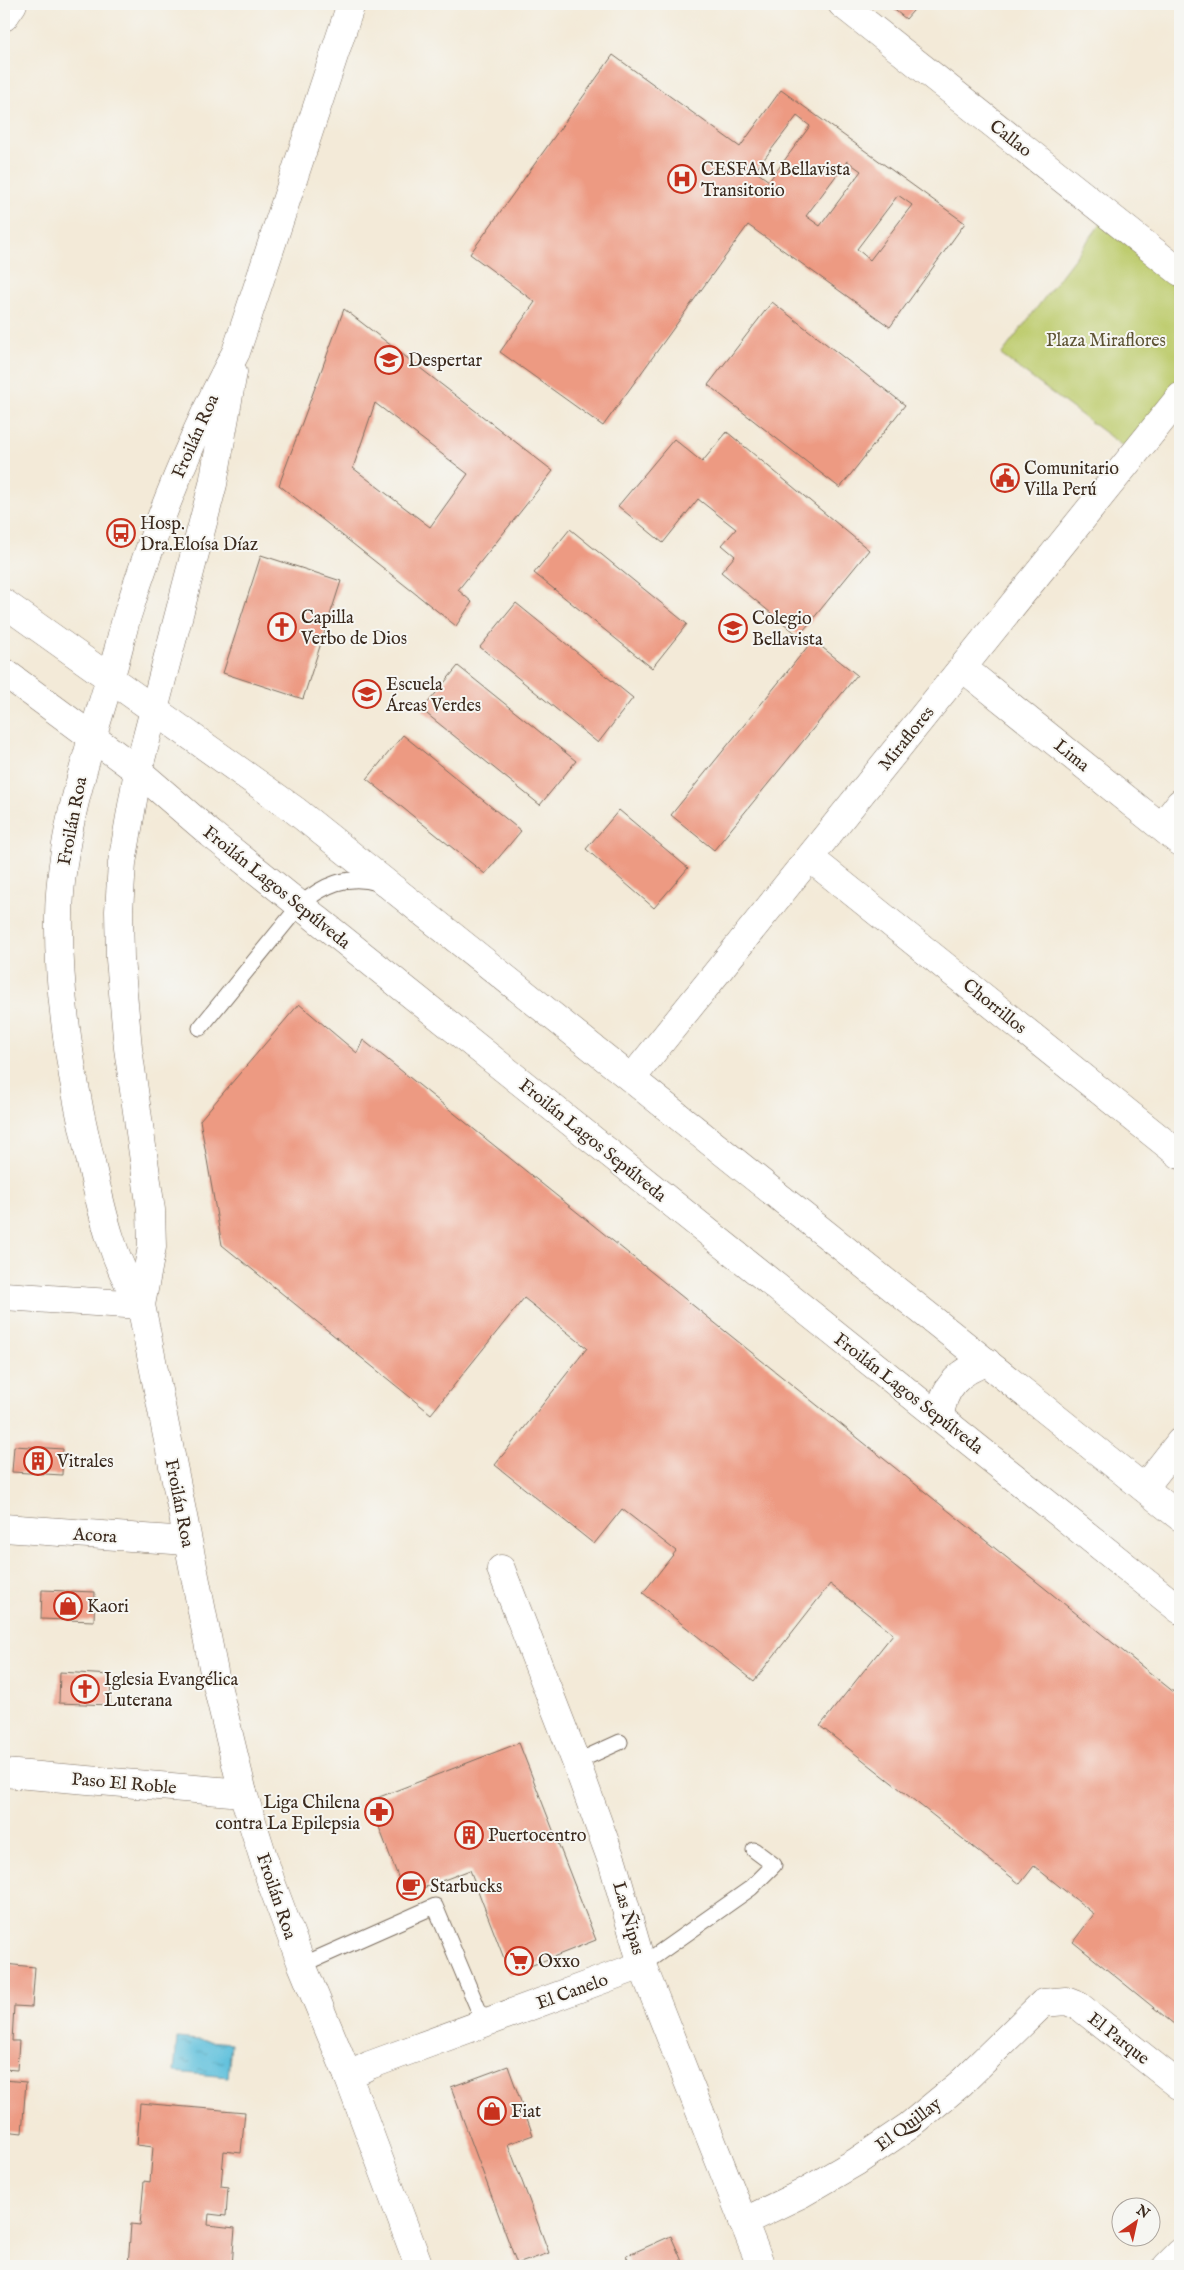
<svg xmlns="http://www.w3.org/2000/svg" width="1184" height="2270" font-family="'IM FELL English',serif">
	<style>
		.park { fill: #becc6e; stroke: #7c7b46 }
		.water { fill: url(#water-ripples); stroke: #4c757d }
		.building { fill: #ed9a82; fill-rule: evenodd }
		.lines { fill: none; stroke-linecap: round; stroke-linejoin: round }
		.service-casing { stroke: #7b6d5f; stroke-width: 17 }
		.minor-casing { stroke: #7b6d5f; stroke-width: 29 }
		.tertiary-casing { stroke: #7b6d5f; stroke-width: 29 }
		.secondary-casing { stroke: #7b6d5f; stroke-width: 29 }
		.service { stroke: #fff; stroke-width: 15 }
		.minor { stroke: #fff; stroke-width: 28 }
		.tertiary { stroke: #fff; stroke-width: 28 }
		.secondary { stroke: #fff; stroke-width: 28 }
		.labels { text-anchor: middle; stroke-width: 4; stroke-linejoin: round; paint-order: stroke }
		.street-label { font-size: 18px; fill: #3b2a1e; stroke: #f6f6f2 }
		.poi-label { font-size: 18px; fill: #3b2a1e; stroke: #f6f6f2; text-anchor: start }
		.park-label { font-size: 18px; fill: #5c5232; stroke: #f6f6f2 }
	</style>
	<defs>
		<pattern id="water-ripples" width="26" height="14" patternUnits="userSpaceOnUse" patternTransform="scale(1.25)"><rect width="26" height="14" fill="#5dc0dc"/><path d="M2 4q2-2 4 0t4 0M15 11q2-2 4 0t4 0" fill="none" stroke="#4e9cb2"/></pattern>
	</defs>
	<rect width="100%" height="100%" fill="#f6f6f2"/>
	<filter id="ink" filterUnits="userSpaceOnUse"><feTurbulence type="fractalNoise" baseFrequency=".02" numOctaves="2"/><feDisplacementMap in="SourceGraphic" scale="10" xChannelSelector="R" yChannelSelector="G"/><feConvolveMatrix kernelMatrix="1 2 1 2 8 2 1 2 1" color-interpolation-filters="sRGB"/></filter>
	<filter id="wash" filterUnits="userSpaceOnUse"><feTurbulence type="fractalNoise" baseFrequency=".0096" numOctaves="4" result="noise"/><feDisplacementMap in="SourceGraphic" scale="20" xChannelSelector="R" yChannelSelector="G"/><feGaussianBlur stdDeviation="1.12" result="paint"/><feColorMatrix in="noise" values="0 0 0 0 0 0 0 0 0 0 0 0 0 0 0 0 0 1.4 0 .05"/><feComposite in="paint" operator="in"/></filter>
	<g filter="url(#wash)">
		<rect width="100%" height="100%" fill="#f3ead8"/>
		<!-- park -->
		<polygon class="park" points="1102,222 1180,283 1180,384 1128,450 1001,355"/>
		<!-- water -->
		<polygon class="water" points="177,2038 231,2043 228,2077 174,2072"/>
		<g id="blocks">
			<!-- building -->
			<g class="building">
				<polygon points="887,4 919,4 906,19"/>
				<path d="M613,55L740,147L781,90L965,223L890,327L748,225L603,426L500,352L535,302L470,254ZM797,116L810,126L769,181L755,171ZM847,161L861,171L820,226L806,216ZM898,195L912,205L870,260L857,249Z"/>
				<polygon points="772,302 905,405 840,488 708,385"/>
				<path d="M344,309L553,471L458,590L472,602L456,626L279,485ZM375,403L468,474L430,527L353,468Z"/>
				<polygon points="727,432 869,550 799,636 721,572 735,556 722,545 736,529 698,499 663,543 618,506 674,439 702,462"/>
				<polygon points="570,529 687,624 652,668 534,573"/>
				<polygon points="261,555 341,581 303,699 223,673"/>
				<polygon points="516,603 633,698 598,743 480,647"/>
				<polygon points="813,640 857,675 714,850 671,815"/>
				<polygon points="458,666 576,761 540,805 422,710"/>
				<polygon points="403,735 521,831 485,874 367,779"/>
				<polygon points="619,810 688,868 654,908 586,849"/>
				<polygon points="299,1004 357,1053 363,1040 1180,1697 1180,2029 1073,1942 1094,1914 1034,1866 1020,1884 820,1726 893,1634 830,1584 754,1681 643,1593 676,1551 622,1509 594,1544 495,1465 587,1348 524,1298 431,1414 222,1245 200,1120"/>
				<polygon points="14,1446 63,1449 62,1475 12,1472"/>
				<polygon points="42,1590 95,1592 94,1621 41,1619"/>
				<polygon points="60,1672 111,1675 110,1705 59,1703"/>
				<polygon points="519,1743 596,1940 510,1974 470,1870 405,1895 369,1801"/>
				<polygon points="4,1964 35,1967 32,2007 14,2006 12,2041 19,2041 17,2070 4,2069"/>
				<polygon points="508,2066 533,2135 508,2144 549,2253 517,2264 451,2087"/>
				<polygon points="4,2080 26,2082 22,2133 4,2131"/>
				<polygon points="140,2103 245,2112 241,2153 224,2151 221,2186 228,2187 226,2216 209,2214 208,2225 235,2228 232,2266 128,2266 131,2224 140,2225 144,2181 150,2182 153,2147 137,2145"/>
				<polygon points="671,2236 684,2266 631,2266 626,2256"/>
			</g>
		</g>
	</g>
	<g filter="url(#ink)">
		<use href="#blocks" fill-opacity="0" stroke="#7b6d5f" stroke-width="1"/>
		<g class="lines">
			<defs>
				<g id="service">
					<path d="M200,1028L300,905C323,885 347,874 378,883"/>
					<polyline points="576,1762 620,1742"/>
					<polyline points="302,1965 435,1906 484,2023"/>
					<polyline points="642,1965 751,1888 774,1865 754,1850"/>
				</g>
				<g id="minor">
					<polyline points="842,4 1180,272"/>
					<polyline points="4,17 13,4"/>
					<polyline points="963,668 1180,842"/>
					<polyline points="1162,827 1180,803"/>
					<polyline points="810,858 1180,1155"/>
					<polyline points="632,1078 1180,397"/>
					<polyline points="4,1296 141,1305"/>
					<polyline points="1144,1488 1180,1442"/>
					<polyline points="4,1528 187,1541"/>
					<polyline points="501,1569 576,1762 613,1864 642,1965 761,2266"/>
					<polyline points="4,1773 243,1793"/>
					<polyline points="348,2076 370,2065 642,1965"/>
					<polyline points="743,2222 801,2194 856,2162 909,2126 961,2083 1043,2003 1066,2001 1079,2006 1180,2086"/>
					<polyline points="1167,2266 1180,2253"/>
				</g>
				<g id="tertiary">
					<polyline points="4,603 296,811 1180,1517"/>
					<polyline points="4,672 138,771 211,834 1180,1610"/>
					<path d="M940,1418C942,1388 959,1371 987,1362"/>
				</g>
				<g id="secondary">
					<path d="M351,4L236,352C191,436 156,524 127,616C121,636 117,658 110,678C87,756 60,835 59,917C58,993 70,1071 87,1145C100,1201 109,1256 141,1305L215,1677L243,1793L271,1882L302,1965L348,2076L419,2266"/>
					<polyline points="141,1305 152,1247 151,1210 128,1048 120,959 119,911 122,863 138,771 213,484 233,372"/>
				</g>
			</defs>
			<!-- service casing -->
			<use href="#service" class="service-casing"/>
			<!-- minor casing -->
			<use href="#minor" class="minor-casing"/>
			<!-- tertiary casing -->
			<use href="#tertiary" class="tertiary-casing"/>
			<!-- secondary casing -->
			<use href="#secondary" class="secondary-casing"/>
			<!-- service -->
			<use href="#service" class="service"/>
			<!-- minor -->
			<use href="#minor" class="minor"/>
			<!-- tertiary -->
			<use href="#tertiary" class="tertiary"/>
			<!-- secondary -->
			<use href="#secondary" class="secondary"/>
		</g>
	</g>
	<!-- icons -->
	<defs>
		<symbol id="hospital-ring" viewBox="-11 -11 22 22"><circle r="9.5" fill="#f6f6f2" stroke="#c8321e" stroke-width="1.5"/><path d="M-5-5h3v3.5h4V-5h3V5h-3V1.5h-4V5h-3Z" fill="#c8321e"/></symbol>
		<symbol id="school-ring" viewBox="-11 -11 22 22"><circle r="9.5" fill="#f6f6f2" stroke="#c8321e" stroke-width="1.5"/><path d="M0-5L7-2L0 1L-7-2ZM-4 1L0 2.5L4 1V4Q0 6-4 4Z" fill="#c8321e"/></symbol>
		<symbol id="civic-ring" viewBox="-11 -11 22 22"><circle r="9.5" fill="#f6f6f2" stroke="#c8321e" stroke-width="1.5"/><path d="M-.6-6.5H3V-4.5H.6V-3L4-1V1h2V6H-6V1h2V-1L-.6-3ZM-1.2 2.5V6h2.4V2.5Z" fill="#c8321e"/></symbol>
		<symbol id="bus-ring" viewBox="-11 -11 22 22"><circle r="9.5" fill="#f6f6f2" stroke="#c8321e" stroke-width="1.5"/><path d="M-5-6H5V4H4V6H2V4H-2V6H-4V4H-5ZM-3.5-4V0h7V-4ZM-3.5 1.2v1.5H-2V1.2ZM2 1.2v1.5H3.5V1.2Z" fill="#c8321e"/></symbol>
		<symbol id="church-ring" viewBox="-11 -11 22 22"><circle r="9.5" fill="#f6f6f2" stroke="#c8321e" stroke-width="1.5"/><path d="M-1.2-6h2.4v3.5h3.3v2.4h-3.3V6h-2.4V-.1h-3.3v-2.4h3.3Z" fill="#c8321e"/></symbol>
		<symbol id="building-ring" viewBox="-11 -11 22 22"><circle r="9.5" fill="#f6f6f2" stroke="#c8321e" stroke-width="1.5"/><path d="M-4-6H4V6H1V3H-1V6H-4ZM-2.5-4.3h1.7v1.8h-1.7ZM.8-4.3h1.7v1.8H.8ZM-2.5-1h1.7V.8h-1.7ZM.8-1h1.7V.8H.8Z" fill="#c8321e"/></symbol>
		<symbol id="shop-ring" viewBox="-11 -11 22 22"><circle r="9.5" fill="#f6f6f2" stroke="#c8321e" stroke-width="1.5"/><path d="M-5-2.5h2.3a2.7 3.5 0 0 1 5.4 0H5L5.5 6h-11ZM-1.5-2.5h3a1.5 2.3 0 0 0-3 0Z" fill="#c8321e"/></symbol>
		<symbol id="pharmacy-ring" viewBox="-11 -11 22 22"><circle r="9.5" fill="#f6f6f2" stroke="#c8321e" stroke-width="1.5"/><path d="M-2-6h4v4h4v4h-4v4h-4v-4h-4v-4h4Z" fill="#c8321e"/></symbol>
		<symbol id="cafe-ring" viewBox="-11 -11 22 22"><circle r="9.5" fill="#f6f6f2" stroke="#c8321e" stroke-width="1.5"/><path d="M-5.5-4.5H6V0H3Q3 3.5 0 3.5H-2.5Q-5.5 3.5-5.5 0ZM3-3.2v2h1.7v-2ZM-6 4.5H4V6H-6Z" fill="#c8321e"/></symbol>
		<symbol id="supermarket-ring" viewBox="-11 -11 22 22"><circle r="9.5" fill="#f6f6f2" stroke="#c8321e" stroke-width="1.5"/><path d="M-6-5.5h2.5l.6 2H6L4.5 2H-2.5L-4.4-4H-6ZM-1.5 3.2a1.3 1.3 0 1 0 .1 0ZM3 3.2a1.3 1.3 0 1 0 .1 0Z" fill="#c8321e"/></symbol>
	</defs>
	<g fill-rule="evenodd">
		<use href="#hospital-ring" x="666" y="163" width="32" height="32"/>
		<use href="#school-ring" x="373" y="344" width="32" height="32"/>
		<use href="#civic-ring" x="989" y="462" width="32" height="32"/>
		<use href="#bus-ring" x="105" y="517" width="32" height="32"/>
		<use href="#church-ring" x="266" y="611" width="32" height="32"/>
		<use href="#school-ring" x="717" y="612" width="32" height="32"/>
		<use href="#school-ring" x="351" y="678" width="32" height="32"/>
		<use href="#building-ring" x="22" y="1445" width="32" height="32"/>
		<use href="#shop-ring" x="52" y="1590" width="32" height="32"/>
		<use href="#church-ring" x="69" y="1673" width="32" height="32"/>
		<use href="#pharmacy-ring" x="363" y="1796" width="32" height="32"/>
		<use href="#building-ring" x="453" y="1819" width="32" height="32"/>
		<use href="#cafe-ring" x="395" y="1870" width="32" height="32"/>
		<use href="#supermarket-ring" x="503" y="1945" width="32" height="32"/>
		<use href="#shop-ring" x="476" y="2095" width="32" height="32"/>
	</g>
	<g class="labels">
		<!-- street labels -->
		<g class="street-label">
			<text transform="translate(1011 138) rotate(38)" y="6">Callao</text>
			<text transform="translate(195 436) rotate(-66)" y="6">Froilán Roa</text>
			<text transform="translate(906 738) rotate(-51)" y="6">Miraflores</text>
			<text transform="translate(1072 755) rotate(39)" y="6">Lima</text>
			<text transform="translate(72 821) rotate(-79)" y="6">Froilán Roa</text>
			<text transform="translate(277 887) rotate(39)" y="6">Froilán Lagos Sepúlveda</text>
			<text transform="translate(995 1006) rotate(39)" y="6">Chorrillos</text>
			<text transform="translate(593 1140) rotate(39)" y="6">Froilán Lagos Sepúlveda</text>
			<text transform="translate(909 1393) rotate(38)" y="6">Froilán Lagos Sepúlveda</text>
			<text transform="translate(180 1503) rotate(79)" y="6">Froilán Roa</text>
			<text transform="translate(95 1535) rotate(4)" y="6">Acora</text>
			<text transform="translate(124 1783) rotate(5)" y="6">Paso El Roble</text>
			<text transform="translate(277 1896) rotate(71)" y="6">Froilán Roa</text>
			<text transform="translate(629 1918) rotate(74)" y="6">Las Ñipas</text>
			<text transform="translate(572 1991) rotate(-20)" y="6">El Canelo</text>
			<text transform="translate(1119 2038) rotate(38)" y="6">El Parque</text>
			<text transform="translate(908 2124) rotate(-37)" y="6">El Quillay</text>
		</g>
		<!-- poi labels -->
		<g class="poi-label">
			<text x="701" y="175">CESFAM Bellavista<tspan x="701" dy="21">Transitorio</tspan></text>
			<text x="408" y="366">Despertar</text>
			<text x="1024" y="474">Comunitario<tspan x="1024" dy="21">Villa Perú</tspan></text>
			<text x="140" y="529">Hosp.<tspan x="140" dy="21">Dra.Eloísa Díaz</tspan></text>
			<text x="301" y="623">Capilla<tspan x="301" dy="21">Verbo de Dios</tspan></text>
			<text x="752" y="624">Colegio<tspan x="752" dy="21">Bellavista</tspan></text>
			<text x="386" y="690">Escuela<tspan x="386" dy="21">Áreas Verdes</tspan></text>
			<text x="57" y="1467">Vitrales</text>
			<text x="87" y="1612">Kaori</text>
			<text x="104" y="1685">Iglesia Evangélica<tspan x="104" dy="21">Luterana</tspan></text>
			<text x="360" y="1808" text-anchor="end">Liga Chilena<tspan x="360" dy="21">contra La Epilepsia</tspan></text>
			<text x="488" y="1841">Puertocentro</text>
			<text x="430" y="1892">Starbucks</text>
			<text x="538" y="1967">Oxxo</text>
			<text x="511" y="2117">Fiat</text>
		</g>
		<!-- park labels -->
		<g class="park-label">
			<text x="1106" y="346">Plaza Miraflores</text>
		</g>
	</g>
	<!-- margin -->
	<rect width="1184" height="2270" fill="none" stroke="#f6f6f2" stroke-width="20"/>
	<!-- north arrow -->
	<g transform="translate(1136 2222) rotate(34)"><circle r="24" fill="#f6f6f2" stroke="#aba49d"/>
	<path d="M0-4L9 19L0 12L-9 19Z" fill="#c8321e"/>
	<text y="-8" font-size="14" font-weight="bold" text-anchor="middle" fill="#3b2a1e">N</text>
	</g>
</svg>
